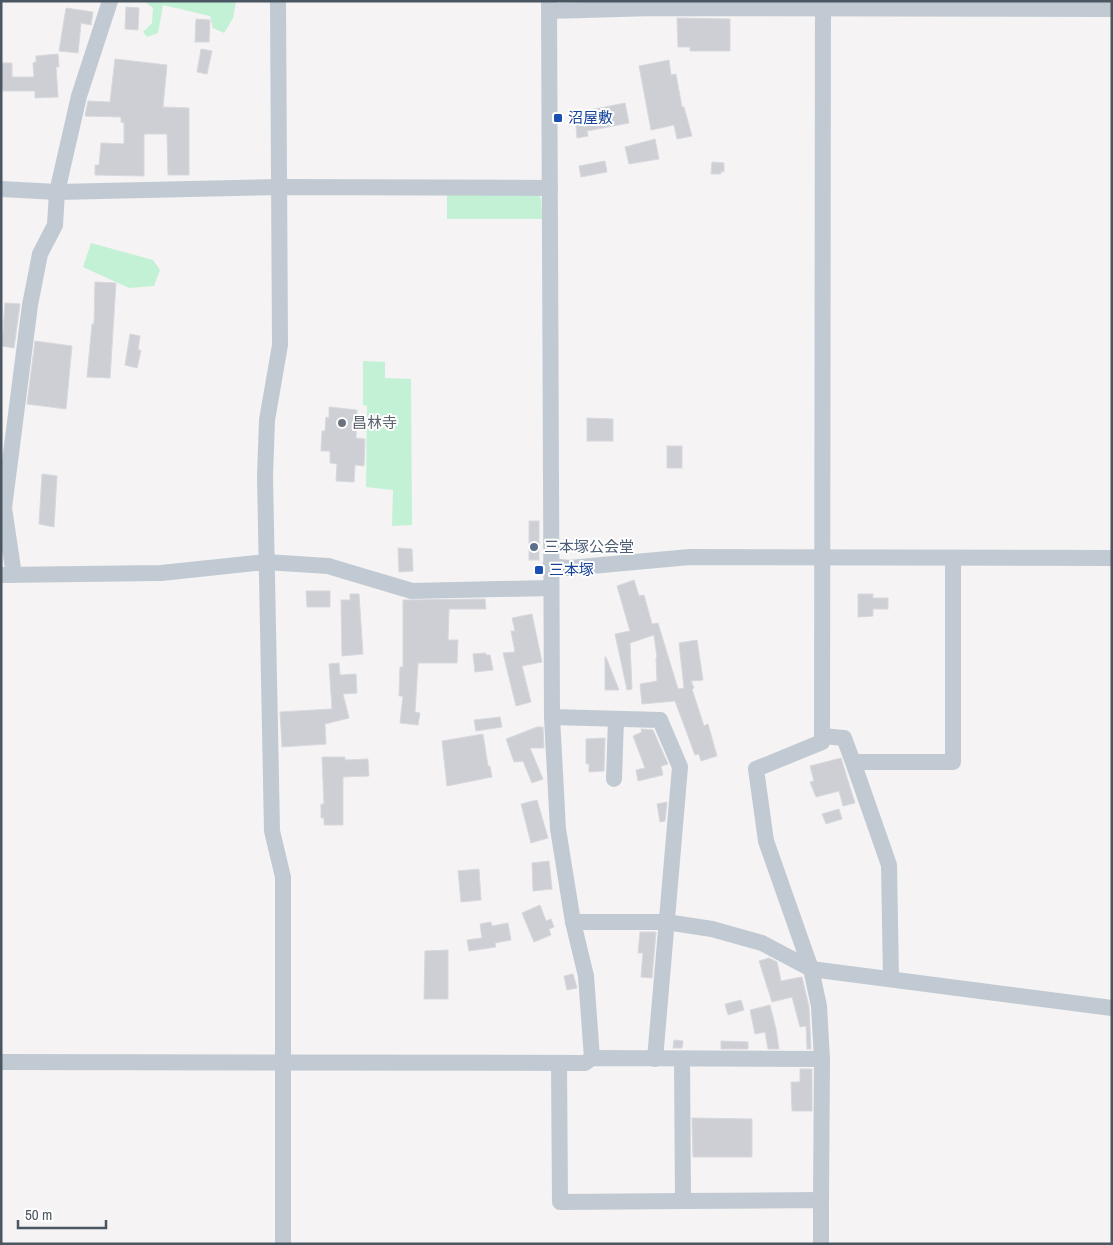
<svg xmlns="http://www.w3.org/2000/svg" width="1113" height="1245" font-family="'Archivo Narrow','Noto Sans JP',sans-serif">
	<style>
		.green { fill: #c3f1d5 }
		.building { fill: #cdcfd5; stroke: #d7d9de }
		.lines { fill: none; stroke-linecap: round; stroke-linejoin: round }
		.minor { stroke: #c1cad2; stroke-width: 16 }
		.transit-dot { fill: #1a4fb4; stroke: #fff; stroke-width: 2 }
		.worship-dot { fill: #6b7280; stroke: #fff; stroke-width: 2 }
		.service-dot { fill: #5c6f8a; stroke: #fff; stroke-width: 2 }
		.labels { text-anchor: middle; stroke-width: 4; stroke-linejoin: round; paint-order: stroke }
		.transit-label { font-size: 15px; fill: #164399; stroke: #fff; text-anchor: start }
		.worship-label { font-size: 15px; fill: #5b616d; stroke: #fff; text-anchor: start }
		.service-label { font-size: 15px; fill: #4e5e75; stroke: #fff; text-anchor: start }
	</style>
	<rect width="100%" height="100%" fill="#f5f3f3"/>
	<!-- green -->
	<g class="green">
		<polygon points="144,1 235,1 236,2 233,18 224,33 213,28 210,16 163,5 158,33 147,37 143,32 152,23 153,8"/>
		<polygon points="447,195 538,195 541,198 542,219 447,219"/>
		<polygon points="91,243 153,260 160,270 154,286 129,288 83,267"/>
		<polygon points="363,361 385,362 385,378 411,379 412,525 392,526 393,490 366,487 367,406 363,405"/>
	</g>
	<!-- building -->
	<g class="building">
		<polygon points="126,7 139,8 138,30 125,29"/>
		<polygon points="66,8 93,12 91,25 81,23 78,53 59,51"/>
		<polygon points="677,18 730,19 730,51 690,51 690,47 678,47"/>
		<polygon points="196,19 210,20 209,42 195,42"/>
		<polygon points="201,49 212,51 207,74 197,72"/>
		<polygon points="58,54 59,67 56,67 58,97 35,98 35,91 1,91 1,63 12,63 12,77 34,77 33,63 36,62 36,56"/>
		<polygon points="115,59 167,65 163,107 189,108 189,175 168,175 167,134 144,134 144,176 95,175 95,165 99,165 101,143 124,144 124,123 121,122 121,117 85,116 88,101 110,102"/>
		<polygon points="669,60 671,75 676,74 682,107 684,107 692,136 677,139 674,125 651,130 639,66"/>
		<polygon points="625,103 629,123 587,131 588,136 577,138 575,113"/>
		<polygon points="655,139 659,159 629,164 625,147"/>
		<polygon points="605,161 607,172 581,177 579,166"/>
		<polygon points="712,162 724,163 724,172 721,171 721,174 711,174"/>
		<polygon points="95,282 116,283 110,378 87,377 92,324 94,324"/>
		<polygon points="5,303 20,304 14,348 2,346"/>
		<polygon points="130,334 140,336 138,350 141,350 137,368 125,365"/>
		<polygon points="35,341 72,346 66,409 27,404"/>
		<polygon points="329,407 357,410 356,438 365,439 364,466 355,465 354,482 336,481 337,464 330,463 330,451 321,451 322,431 325,431 326,417 329,418"/>
		<polygon points="587,418 613,419 613,441 587,441"/>
		<rect x="667" y="446" width="15" height="22"/>
		<polygon points="42,474 57,476 54,527 39,524"/>
		<rect x="529" y="521" width="10" height="39"/>
		<polygon points="398,548 412,549 413,571 399,572"/>
		<polygon points="634,580 639,596 644,595 652,624 658,623 678,689 684,688 679,643 697,640 703,680 691,681 694,688 692,689 704,726 708,724 717,756 701,761 699,754 695,755 675,701 642,704 640,684 657,681 656,658 657,658 654,635 630,643 632,689 627,690 615,634 630,631 617,586"/>
		<polygon points="306,591 330,591 330,607 307,607"/>
		<polygon points="350,594 359,594 363,654 342,656 341,600 350,600"/>
		<polygon points="858,594 873,594 873,598 888,598 888,609 873,609 873,616 858,617"/>
		<polygon points="485,599 486,609 449,609 448,640 458,640 457,663 418,663 415,712 420,713 418,725 400,723 403,696 399,696 400,667 403,667 403,600"/>
		<polygon points="532,614 542,662 522,666 531,702 516,706 503,653 515,652 511,631 515,631 512,618"/>
		<polygon points="486,653 486,655 490,655 493,670 475,672 473,654"/>
		<polygon points="605,657 606,657 619,690 605,690"/>
		<polygon points="339,663 340,675 356,674 357,693 343,694 349,718 325,724 326,744 282,747 280,712 332,709 329,664"/>
		<polygon points="500,717 502,727 476,731 474,720"/>
		<polygon points="537,727 543,727 544,748 530,748 543,779 532,783 523,761 514,762 506,739"/>
		<polygon points="641,729 653,730 668,764 661,766 663,775 638,781 636,770 645,768 633,736 642,732"/>
		<polygon points="483,734 488,766 490,766 492,777 447,786 442,741"/>
		<polygon points="605,738 604,771 589,772 589,764 586,764 586,739"/>
		<polygon points="322,757 345,757 345,760 368,759 369,776 343,777 343,825 324,825 324,818 321,818 321,804 324,804"/>
		<polygon points="841,758 855,803 843,806 839,791 816,797 810,782 814,781 810,766"/>
		<polygon points="537,800 548,838 531,843 521,804"/>
		<polygon points="667,802 665,821 660,822 657,804"/>
		<polygon points="839,809 842,819 826,824 822,814"/>
		<polygon points="549,861 552,889 533,891 532,863"/>
		<polygon points="479,869 481,900 461,902 458,871"/>
		<polygon points="540,905 546,921 551,919 554,927 549,929 551,935 534,942 522,913"/>
		<polygon points="491,922 492,926 508,923 511,940 495,943 496,947 469,951 467,940 482,938 480,924"/>
		<polygon points="640,932 656,932 652,978 641,977 643,953 638,953"/>
		<polygon points="448,950 448,999 424,999 425,951"/>
		<polygon points="769,958 777,962 781,981 802,977 809,1007 811,1049 807,1049 806,1026 800,1027 792,997 772,1002 759,961"/>
		<polygon points="573,974 577,988 567,990 564,976"/>
		<polygon points="741,1000 744,1010 728,1015 725,1004"/>
		<polygon points="770,1005 776,1029 779,1049 768,1049 765,1032 755,1034 750,1010"/>
		<polygon points="674,1040 683,1041 682,1048 673,1048"/>
		<polygon points="721,1041 748,1042 748,1049 721,1049"/>
		<polygon points="800,1069 812,1069 812,1111 792,1111 791,1082 800,1082"/>
		<polygon points="692,1118 752,1119 752,1157 693,1157"/>
	</g>
	<g class="lines">
		<!-- minor -->
		<g class="minor">
			<polyline points="278,1 280,345 267,420 265,476 272,831 283,877 283,1244"/>
			<polyline points="549,1 552,717 558,829 573,922 666,922 712,929 762,943 811,969 1112,1008"/>
			<polyline points="549,11 654,8 1112,9"/>
			<polyline points="1,189 57,192 279,187 550,188"/>
			<polyline points="550,566 569,568 690,557 1112,558"/>
			<polyline points="1,575 161,573 266,562 328,566 412,591 550,588"/>
			<polyline points="14,575 4,508 30,305 40,254 55,225 57,192 79,96 110,1"/>
			<polyline points="552,717 660,720 680,767 655,1059"/>
			<polyline points="822,736 844,738 853,762"/>
			<polyline points="614,779 616,719"/>
			<polyline points="573,922 586,976 592,1058"/>
			<polyline points="891,979 889,865 853,762 953,762 953,559"/>
			<polyline points="682,1059 683,1201 821,1200 821,1244"/>
			<polyline points="1,1062 585,1063 592,1058 822,1059 819,1006 811,969 766,841 756,769 822,742 823,1"/>
			<polyline points="559,1063 560,1202 683,1201"/>
			<polyline points="821,1200 822,1059"/>
		</g>
	</g>
	<!-- markers -->
	<g class="transit-dot">
		<rect x="553" y="113" width="10" height="10" rx="2.5"/>
		<rect x="534" y="565" width="10" height="10" rx="2.5"/>
	</g>
	<circle class="worship-dot" cx="342" cy="423" r="5"/>
	<circle class="service-dot" cx="534" cy="547" r="5"/>
	<g class="labels">
		<!-- transit labels -->
		<g class="transit-label">
			<text x="568" y="123">沼屋敷</text>
			<text x="549" y="575">三本塚</text>
		</g>
		<!-- worship labels -->
		<g class="worship-label">
			<text x="352" y="428">昌林寺</text>
		</g>
		<!-- service labels -->
		<g class="service-label">
			<text x="544" y="552">三本塚公会堂</text>
		</g>
	</g>
	<!-- border -->
	<rect width="1113" height="1245" fill="none" stroke="#4a5661" stroke-width="5"/>
	<!-- scale -->
	<path d="M18 1220v8h88v-8" fill="none" stroke="#4a5661" stroke-width="2.5"/>
	<text x="25" y="1220" font-size="15" fill="#4a5661" stroke="#ffffff" stroke-width="4" paint-order="stroke">50 m</text>
</svg>
